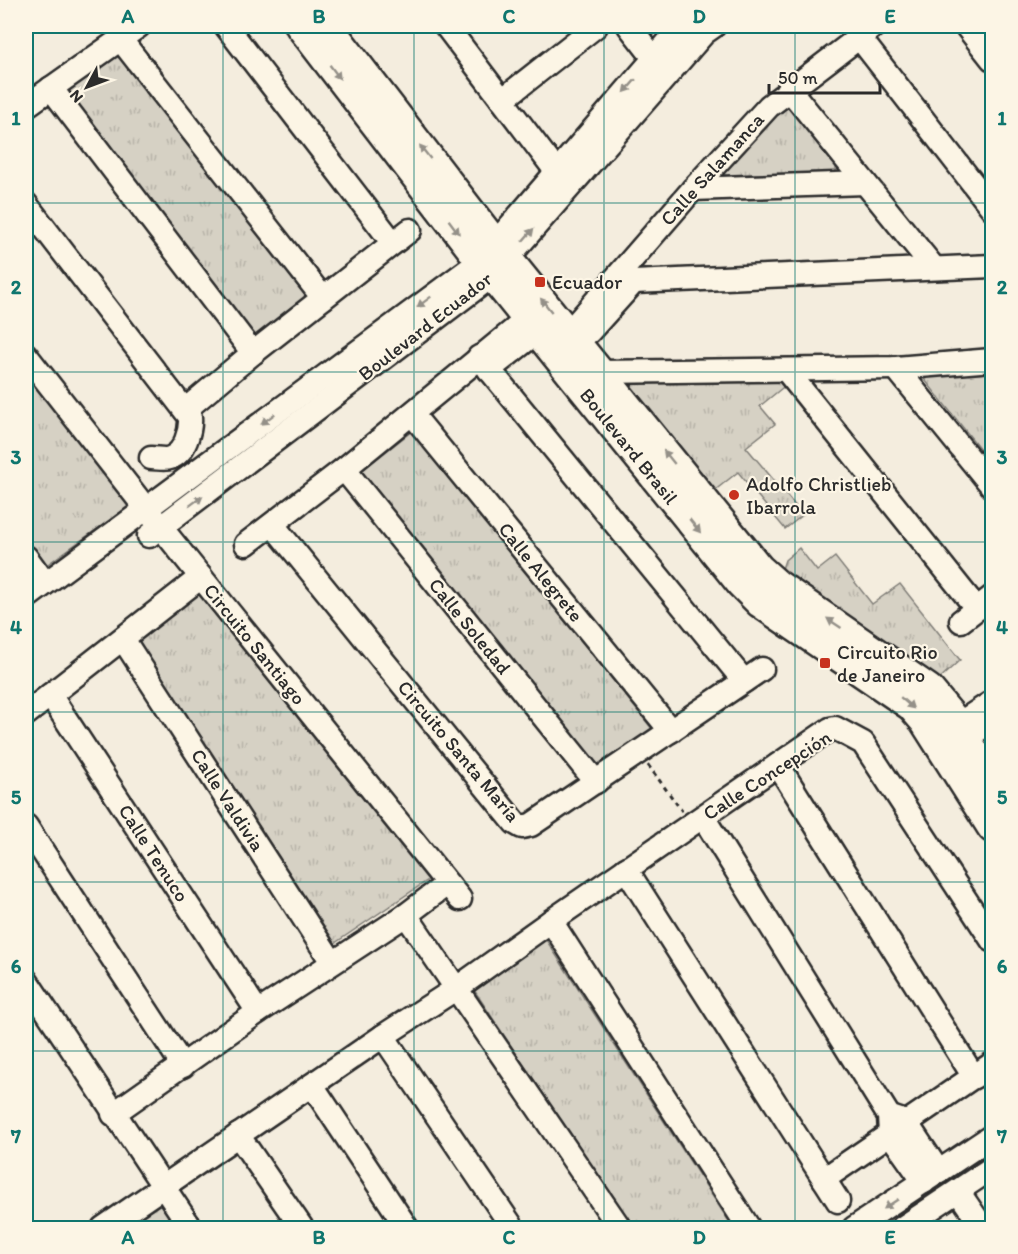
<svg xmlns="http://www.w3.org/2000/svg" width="1018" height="1254" font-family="Itim,sans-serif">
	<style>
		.grass { fill: url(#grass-tufts); stroke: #807e78; stroke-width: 1.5 }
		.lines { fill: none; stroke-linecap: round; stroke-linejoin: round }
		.minor-casing { stroke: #2b2b2b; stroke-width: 27 }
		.major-casing { stroke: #2b2b2b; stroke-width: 33 }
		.path { stroke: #2b2b2b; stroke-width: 3; stroke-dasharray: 4.5 4.5; stroke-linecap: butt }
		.minor { stroke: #fcf5e5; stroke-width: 22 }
		.major { stroke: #fcf5e5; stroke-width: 28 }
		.oneway { fill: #949088 }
		.grid { fill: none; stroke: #0f766e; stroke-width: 1.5; stroke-opacity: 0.55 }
		.poi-dot { fill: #c8321e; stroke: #fcf5e5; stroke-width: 2 }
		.labels { text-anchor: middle; stroke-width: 4.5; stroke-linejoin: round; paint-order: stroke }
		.street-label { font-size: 20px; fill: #2b2b2b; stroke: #fcf5e5 }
		.poi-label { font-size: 20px; fill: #2b2b2b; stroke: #fcf5e5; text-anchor: start }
		.neatline { fill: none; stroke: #0f766e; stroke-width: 2 }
		.grid-label { font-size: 20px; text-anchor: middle; font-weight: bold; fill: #0f766e }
	</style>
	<defs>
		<pattern id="grass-tufts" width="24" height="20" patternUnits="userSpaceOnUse" patternTransform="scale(1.5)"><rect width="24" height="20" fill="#d6d1c4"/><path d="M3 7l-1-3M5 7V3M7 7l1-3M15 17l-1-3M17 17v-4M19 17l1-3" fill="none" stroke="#b8b4a9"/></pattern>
	</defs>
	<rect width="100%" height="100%" fill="#f4edde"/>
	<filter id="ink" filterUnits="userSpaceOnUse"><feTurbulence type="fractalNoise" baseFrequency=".0167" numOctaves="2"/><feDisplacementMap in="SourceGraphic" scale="12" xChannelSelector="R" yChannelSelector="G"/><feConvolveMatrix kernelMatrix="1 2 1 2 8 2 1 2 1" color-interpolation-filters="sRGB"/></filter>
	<g filter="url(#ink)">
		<!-- grass -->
		<g class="grass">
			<polygon points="119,51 307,298 254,337 66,89"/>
			<polygon points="786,103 836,165 836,172 722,175 721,174"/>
			<polygon points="26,370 129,506 45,566 26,540"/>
			<polygon points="992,373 992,464 921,375"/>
			<polygon points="782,378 787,384 760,406 775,424 746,447 803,515 785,529 738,472 714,491 627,384"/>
			<polygon points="412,431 653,730 597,767 360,472"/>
			<polygon points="799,548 817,571 835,557 872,604 900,584 960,660 938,680 782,569 785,560"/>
			<polygon points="197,592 428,880 335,943 136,638"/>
			<polygon points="545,938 732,1226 729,1228 632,1228 472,987"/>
			<polygon points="158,1200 177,1228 116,1228"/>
		</g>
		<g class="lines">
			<defs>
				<g id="minor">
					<polyline points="226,26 393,243"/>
					<polyline points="446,26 556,171"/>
					<polyline points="629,26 654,58 665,66"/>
					<polyline points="966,26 992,59"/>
					<polyline points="859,37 992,208"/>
					<polyline points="121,40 323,298"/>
					<polyline points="51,88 253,353"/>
					<polyline points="789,89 934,268"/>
					<polyline points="502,100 596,26"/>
					<polyline points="26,106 139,26"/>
					<polyline points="693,189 865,183"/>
					<path d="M26,204L190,417C191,430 185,453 170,458C165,460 157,458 151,458"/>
					<polyline points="614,280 634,282 992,266"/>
					<polyline points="589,332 634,282"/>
					<polyline points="568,333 693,189 769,106 874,26"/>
					<polyline points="26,355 147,510 460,899"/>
					<polyline points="479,357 744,681"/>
					<polyline points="896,368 992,486"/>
					<polyline points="489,370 537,332"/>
					<polyline points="786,370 977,609"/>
					<polyline points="600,372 896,368 992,360"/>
					<polyline points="185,410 253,353 410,230"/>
					<polyline points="412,414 671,731"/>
					<polyline points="344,469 596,782"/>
					<polyline points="273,525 515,823 522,827 531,825 762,669"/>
					<polyline points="149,536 492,276 704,33 714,26"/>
					<polyline points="246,544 344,469 527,319"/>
					<polyline points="26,557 45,583"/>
					<polyline points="26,598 480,261 682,26"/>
					<polyline points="961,621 992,597"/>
					<polyline points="123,639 332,962"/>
					<polyline points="50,695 258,1012"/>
					<polyline points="26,714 201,577"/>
					<polyline points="957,725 992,702"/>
					<polyline points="966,738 992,721"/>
					<polyline points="778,765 974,1077"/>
					<polyline points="703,817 889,1116 890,1134 924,1182"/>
					<polyline points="26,826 183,1066"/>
					<polyline points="626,869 838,1201"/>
					<polyline points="406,915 620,1228"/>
					<polyline points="551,921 749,1228"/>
					<polyline points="26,980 191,1228"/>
					<polyline points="383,1036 513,1228"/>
					<polyline points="312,1085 407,1228"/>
					<polyline points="113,1114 258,1012 406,915 447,884"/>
					<polyline points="894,1118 906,1122 939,1172"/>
					<polyline points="238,1135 302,1228"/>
					<polyline points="824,1179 992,1064"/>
					<polyline points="958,1191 983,1228"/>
					<polyline points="103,1228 383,1036 457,988 551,921 830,729 835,728 863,743 992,940"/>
					<polyline points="854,1228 992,1136"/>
					<polyline points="902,1228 992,1168"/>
				</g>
				<g id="major">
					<polyline points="300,26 492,276 740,583 760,603 911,706 924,721 992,828"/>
					<polyline points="328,26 495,243 759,568 777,584 929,689 954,719 992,780"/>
				</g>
			</defs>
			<!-- minor casing -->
			<use href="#minor" class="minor-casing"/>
			<!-- major casing -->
			<use href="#major" class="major-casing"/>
			<!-- path -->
			<polyline class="path" points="648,765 682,811"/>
			<!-- minor -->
			<use href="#minor" class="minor"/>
			<!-- major -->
			<use href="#major" class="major"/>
		</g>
		<!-- one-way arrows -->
		<defs><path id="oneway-solid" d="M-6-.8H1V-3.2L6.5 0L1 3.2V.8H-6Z" transform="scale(1.5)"/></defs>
		<g class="oneway">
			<use href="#oneway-solid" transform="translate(335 72) rotate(53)"/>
			<use href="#oneway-solid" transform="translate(630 86) rotate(131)"/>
			<use href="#oneway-solid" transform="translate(425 152) rotate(-128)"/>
			<use href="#oneway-solid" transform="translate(454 227) rotate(53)"/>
			<use href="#oneway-solid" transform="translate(528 235) rotate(-49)"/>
			<use href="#oneway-solid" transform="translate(424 302) rotate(143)"/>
			<use href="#oneway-solid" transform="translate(546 305) rotate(-129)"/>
			<use href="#oneway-solid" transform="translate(268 419) rotate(143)"/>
			<use href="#oneway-solid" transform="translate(669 457) rotate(-129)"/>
			<use href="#oneway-solid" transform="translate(196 501) rotate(-37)"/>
			<use href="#oneway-solid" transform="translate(695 526) rotate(51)"/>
			<use href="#oneway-solid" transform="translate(834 623) rotate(-146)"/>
			<use href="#oneway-solid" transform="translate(907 703) rotate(41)"/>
			<use href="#oneway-solid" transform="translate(891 1204) rotate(146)"/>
		</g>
	</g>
	<!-- grid -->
	<path class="grid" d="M223,26V1228M414,26V1228M604,26V1228M795,26V1228M26,203H992M26,372H992M26,542H992M26,712H992M26,882H992M26,1051H992"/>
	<!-- markers -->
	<g class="poi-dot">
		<rect x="534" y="276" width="12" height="12" rx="3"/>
		<circle cx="734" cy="495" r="6"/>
		<rect x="819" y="657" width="12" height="12" rx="3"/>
	</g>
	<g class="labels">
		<!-- street labels -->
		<g class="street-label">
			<text transform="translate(712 169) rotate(-48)" y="7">Calle Salamanca</text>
			<text transform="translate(425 326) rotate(-38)" y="7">Boulevard Ecuador</text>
			<text transform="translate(629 446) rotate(51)" y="7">Boulevard Brasil</text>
			<text transform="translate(541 572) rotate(51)" y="7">Calle Alegrete</text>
			<text transform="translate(470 626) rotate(51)" y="7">Calle Soledad</text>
			<text transform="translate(255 644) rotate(51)" y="7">Circuito Santiago</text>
			<text transform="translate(459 751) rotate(50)" y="7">Circuito Santa María</text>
			<text transform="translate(767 775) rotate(-33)" y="7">Calle Concepción</text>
			<text transform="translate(228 800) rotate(57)" y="7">Calle Valdivia</text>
			<text transform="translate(154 853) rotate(57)" y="7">Calle Tenuco</text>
		</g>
		<!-- poi labels -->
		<g class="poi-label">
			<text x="552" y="289">Ecuador</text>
			<text x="746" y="491">Adolfo Christlieb<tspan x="746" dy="23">Ibarrola</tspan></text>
			<text x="837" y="659">Circuito Rio<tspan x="837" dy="23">de Janeiro</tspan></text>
		</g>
	</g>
	<!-- margin -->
	<rect width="1018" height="1254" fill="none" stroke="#fcf5e5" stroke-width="66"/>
	<!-- north arrow -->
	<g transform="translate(87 87) rotate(229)" stroke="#fcf5e5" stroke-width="4.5" paint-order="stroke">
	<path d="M0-4.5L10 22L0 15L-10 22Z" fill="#2b2b2b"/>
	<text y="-9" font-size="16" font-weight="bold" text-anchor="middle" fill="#2b2b2b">N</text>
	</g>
	<!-- scale -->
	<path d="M769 84v9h111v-9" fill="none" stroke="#2b2b2b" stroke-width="3"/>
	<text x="778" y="84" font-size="18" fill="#2b2b2b" stroke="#fcf5e5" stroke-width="4.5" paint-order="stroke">50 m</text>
	<rect x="33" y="33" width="952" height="1188" class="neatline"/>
	<g class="grid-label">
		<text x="128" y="23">A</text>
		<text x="319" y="23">B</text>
		<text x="509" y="23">C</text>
		<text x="699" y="23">D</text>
		<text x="890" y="23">E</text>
		<text x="16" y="125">1</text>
		<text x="1002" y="125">1</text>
		<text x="16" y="294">2</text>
		<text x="1002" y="294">2</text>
		<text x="16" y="464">3</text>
		<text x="1002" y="464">3</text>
		<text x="16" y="634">4</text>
		<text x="1002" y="634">4</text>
		<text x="16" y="804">5</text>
		<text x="1002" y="804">5</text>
		<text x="16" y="973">6</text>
		<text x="1002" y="973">6</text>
		<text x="16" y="1143">7</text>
		<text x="1002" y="1143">7</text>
		<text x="128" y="1244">A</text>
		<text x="319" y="1244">B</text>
		<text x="509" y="1244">C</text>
		<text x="699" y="1244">D</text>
		<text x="890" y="1244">E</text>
	</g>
</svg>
